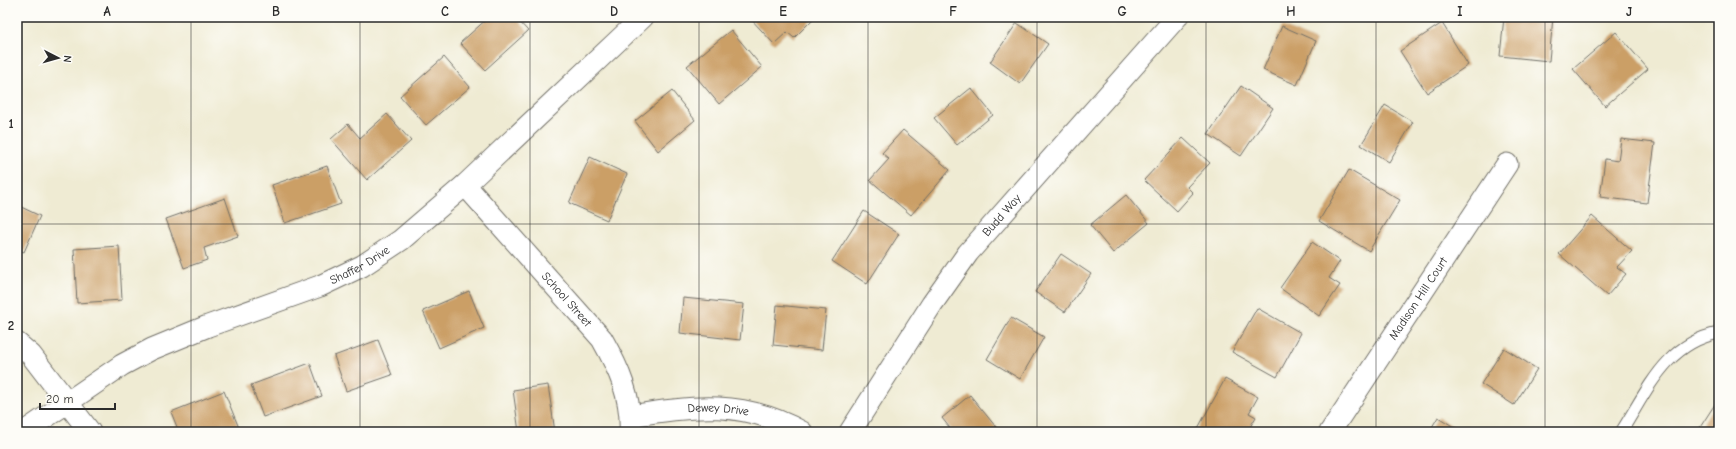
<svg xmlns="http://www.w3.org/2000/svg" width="1736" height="449" font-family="'Comic Neue',sans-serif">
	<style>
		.building { fill: #cb9f66 }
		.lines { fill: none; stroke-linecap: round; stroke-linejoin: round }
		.lane-casing { stroke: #706e66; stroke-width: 13 }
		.street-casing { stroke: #706e66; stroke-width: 23 }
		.lane { stroke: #fff; stroke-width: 11 }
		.street { stroke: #fff; stroke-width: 21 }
		.grid { fill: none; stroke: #2b2b2b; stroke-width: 1; stroke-opacity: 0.55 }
		.labels { text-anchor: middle; stroke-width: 3.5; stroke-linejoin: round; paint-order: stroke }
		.street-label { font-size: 12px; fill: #2b2b2b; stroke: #fdfcf7 }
		.neatline { fill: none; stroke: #2b2b2b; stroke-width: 1.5 }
		.grid-label { font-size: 13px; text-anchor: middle; font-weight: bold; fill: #2b2b2b }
	</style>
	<rect width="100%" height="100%" fill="#fdfcf7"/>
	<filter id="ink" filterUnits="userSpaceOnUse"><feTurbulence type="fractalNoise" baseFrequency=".025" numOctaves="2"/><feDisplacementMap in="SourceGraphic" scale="8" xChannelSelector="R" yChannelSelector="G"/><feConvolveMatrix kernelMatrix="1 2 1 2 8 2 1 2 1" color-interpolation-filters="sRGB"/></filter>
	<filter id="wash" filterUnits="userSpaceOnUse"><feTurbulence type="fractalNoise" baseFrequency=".012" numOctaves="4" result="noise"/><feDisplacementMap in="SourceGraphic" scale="16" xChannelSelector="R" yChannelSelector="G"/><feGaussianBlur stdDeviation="0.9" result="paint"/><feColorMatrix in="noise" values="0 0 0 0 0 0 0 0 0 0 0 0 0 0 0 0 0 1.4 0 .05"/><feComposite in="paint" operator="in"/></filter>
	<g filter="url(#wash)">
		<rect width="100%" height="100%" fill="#efebd3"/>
		<g id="blocks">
			<!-- building -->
			<g class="building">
				<polygon points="489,17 515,17 528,31 485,70 460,43"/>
				<polygon points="749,17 815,17 794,38 787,32 774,44"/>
				<polygon points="1504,17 1553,17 1549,61 1500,56"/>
				<polygon points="1017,23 1048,44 1020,84 990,62"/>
				<polygon points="1442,23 1468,65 1427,93 1400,51"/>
				<polygon points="1282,26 1316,41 1297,85 1263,70"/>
				<polygon points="731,30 762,67 719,104 687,66"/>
				<polygon points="1616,32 1648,69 1605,106 1573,69"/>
				<polygon points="444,57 470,87 426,125 400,96"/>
				<polygon points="1241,86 1273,108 1241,156 1208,134"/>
				<polygon points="971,88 993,115 957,145 934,118"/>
				<polygon points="672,91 695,120 658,151 635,121"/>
				<polygon points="1385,105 1413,122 1389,162 1361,145"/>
				<polygon points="387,114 411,141 367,180 331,139 348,124 360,138"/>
				<polygon points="903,130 950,170 911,215 870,180 889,159 882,153"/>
				<polygon points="1183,138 1210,163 1187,187 1193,193 1177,211 1144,180"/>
				<polygon points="1621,139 1655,143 1647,203 1600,197 1605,159 1618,161"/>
				<polygon points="590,157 627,174 607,220 569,203"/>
				<polygon points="327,166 341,204 285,223 272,185"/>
				<polygon points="1349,170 1400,200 1369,251 1319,221"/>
				<polygon points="1126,195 1149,223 1113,253 1090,225"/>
				<polygon points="225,198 238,236 204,248 207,260 184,268 166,219"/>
				<polygon points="17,205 40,216 24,252 17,249"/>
				<polygon points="864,211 899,234 867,284 832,261"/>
				<polygon points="1592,216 1632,251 1617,267 1626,274 1607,296 1559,254"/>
				<polygon points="1312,242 1340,261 1329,278 1340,285 1319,316 1280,288"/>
				<polygon points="119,246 122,300 77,303 74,249"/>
				<polygon points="1061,254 1091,274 1065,312 1035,292"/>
				<polygon points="469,291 484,328 439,348 423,311"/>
				<polygon points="683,298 744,304 740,340 680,333"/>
				<polygon points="777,305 826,310 822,350 773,345"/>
				<polygon points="1257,308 1301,333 1277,377 1232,352"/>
				<polygon points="1011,318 1044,337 1020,379 987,359"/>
				<polygon points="378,340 392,375 346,391 334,356"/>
				<polygon points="1504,348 1537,369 1514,405 1481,384"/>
				<polygon points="310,363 322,396 263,417 251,385"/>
				<polygon points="1225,379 1258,397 1249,413 1256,417 1247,432 1201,432 1197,430"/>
				<polygon points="548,385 555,432 519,432 513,390"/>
				<polygon points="224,391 239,428 228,432 179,432 171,412"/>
				<polygon points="970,395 1000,432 953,432 942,418"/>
				<polygon points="1717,401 1719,402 1719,432 1697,432"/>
				<polygon points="1438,417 1462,432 1429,432"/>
			</g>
		</g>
	</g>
	<g filter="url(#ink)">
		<use href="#blocks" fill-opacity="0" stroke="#706e66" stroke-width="1"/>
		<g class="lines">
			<defs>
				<path id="lane" d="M1621,432C1648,390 1666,343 1719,333"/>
				<g id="street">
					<path id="s1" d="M465,185L602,339C619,369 632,398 630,432"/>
					<polyline points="17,343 31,355 90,432"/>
					<path id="s2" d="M631,416C693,405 745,400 802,432"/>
					<path id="s3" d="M24,432L122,365L152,349L208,326L320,286L362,266L401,240L465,185L643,17"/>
					<path id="s4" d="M850,432L932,304L968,253L1177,17"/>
					<path id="s5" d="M1330,432L1507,164"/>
				</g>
			</defs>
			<!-- lane casing -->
			<use href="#lane" class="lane-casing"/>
			<!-- street casing -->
			<use href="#street" class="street-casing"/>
			<!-- lane -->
			<use href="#lane" class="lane"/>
			<!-- street -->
			<use href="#street" class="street"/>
		</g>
	</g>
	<!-- grid -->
	<path class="grid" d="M191,17V432M360,17V432M530,17V432M699,17V432M868,17V432M1037,17V432M1206,17V432M1376,17V432M1545,17V432M17,224H1719"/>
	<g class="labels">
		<!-- street labels -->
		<g class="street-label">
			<text dy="4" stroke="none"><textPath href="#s4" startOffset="265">Budd Way</textPath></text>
			<text dy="4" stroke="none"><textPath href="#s3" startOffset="377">Shaffer Drive</textPath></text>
			<text dy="4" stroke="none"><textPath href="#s1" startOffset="153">School Street</textPath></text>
			<text dy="4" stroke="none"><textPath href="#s5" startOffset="160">Madison Hill Court</textPath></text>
			<text dy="4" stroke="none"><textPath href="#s2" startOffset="88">Dewey Drive</textPath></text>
		</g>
	</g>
	<!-- margin -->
	<rect width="1736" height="449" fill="none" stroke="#fdfcf7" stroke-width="44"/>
	<!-- north arrow -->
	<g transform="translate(58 58) rotate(96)" stroke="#fdfcf7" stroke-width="3" paint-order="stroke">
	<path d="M0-3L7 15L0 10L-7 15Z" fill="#2b2b2b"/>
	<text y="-6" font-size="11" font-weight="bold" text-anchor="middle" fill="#2b2b2b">N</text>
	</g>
	<!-- scale -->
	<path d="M40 403v6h75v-6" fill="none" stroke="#2b2b2b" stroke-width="2"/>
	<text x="46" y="403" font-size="12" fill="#2b2b2b" stroke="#fdfcf7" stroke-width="3" paint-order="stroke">20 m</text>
	<rect x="22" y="22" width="1692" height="405" class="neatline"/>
	<g class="grid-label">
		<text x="107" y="16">A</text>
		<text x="276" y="16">B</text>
		<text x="445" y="16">C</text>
		<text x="614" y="16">D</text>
		<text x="783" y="16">E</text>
		<text x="953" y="16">F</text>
		<text x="1122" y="16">G</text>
		<text x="1291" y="16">H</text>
		<text x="1460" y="16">I</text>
		<text x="1629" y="16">J</text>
		<text x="11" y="128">1</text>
		<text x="11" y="330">2</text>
	</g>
</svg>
